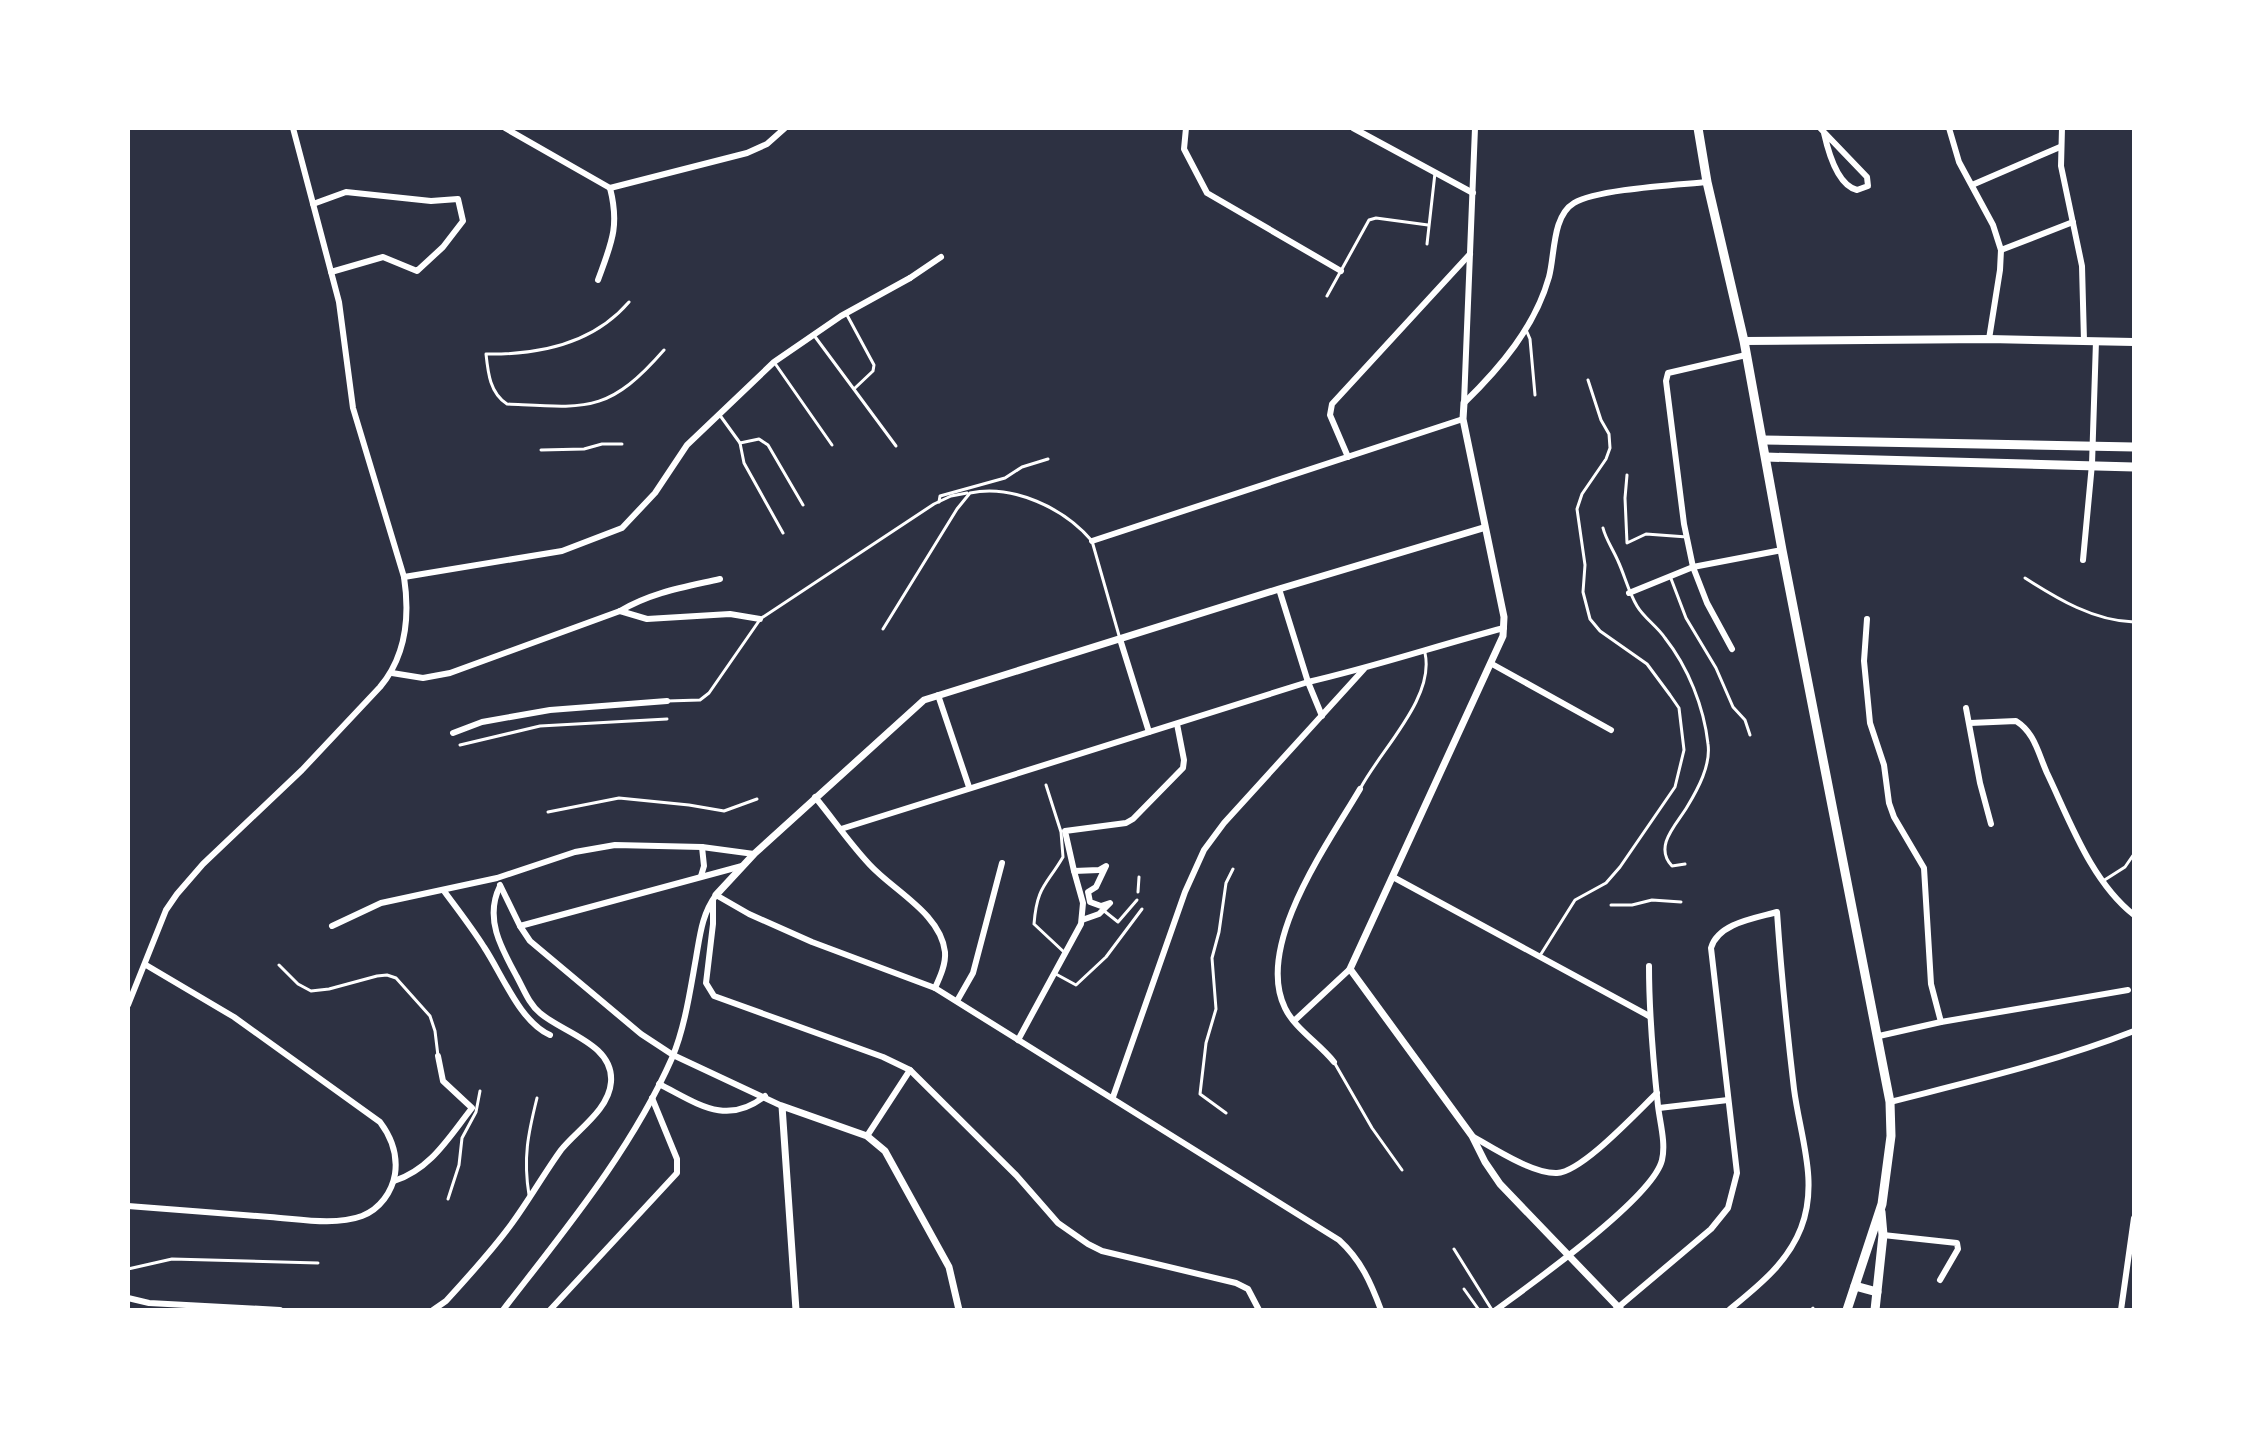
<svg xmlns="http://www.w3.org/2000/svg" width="2262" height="1438" font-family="Cabin,sans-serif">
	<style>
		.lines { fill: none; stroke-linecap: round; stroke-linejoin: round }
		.service { stroke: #fff; stroke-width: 3 }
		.minor { stroke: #fff; stroke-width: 6 }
		.tertiary { stroke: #fff; stroke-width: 7 }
		.secondary { stroke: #fff; stroke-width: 8 }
		.primary { stroke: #fff; stroke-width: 9 }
	</style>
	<rect width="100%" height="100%" fill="#2d3142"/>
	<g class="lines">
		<!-- service -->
		<g class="service">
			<polyline points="1427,244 1435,173"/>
			<polyline points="1327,296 1369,220 1376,218 1428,225"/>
			<path d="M629,302C593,344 539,355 486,354C488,373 490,393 507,404C587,408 608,414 664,350"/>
			<polyline points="847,315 874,365 873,371 855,388"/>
			<polyline points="1527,332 1530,339 1535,395"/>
			<polyline points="813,334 896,446"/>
			<polyline points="774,362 832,445"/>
			<polyline points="719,414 740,443 744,463 783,533"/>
			<polyline points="740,443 759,439 768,445 803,505"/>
			<polyline points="541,450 584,449 602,444 622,444"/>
			<polyline points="1627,475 1625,498 1627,543 1646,534 1687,537"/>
			<polyline points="939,502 940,496 1005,478 1022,467 1048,459"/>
			<path d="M1603,528C1606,540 1613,549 1618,561C1625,576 1628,591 1637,606C1644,618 1657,626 1665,638C1688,667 1704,707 1708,744C1711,765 1698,789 1687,807C1677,824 1653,846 1672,866L1685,864"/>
			<polyline points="1670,576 1686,618 1716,668 1733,707 1745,720 1750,735"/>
			<path d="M2025,578C2058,599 2094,621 2134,622"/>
			<polyline points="760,619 934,504 951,496 967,493"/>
			<path d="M883,629L957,509L970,493C1013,484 1064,508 1092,541L1120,639"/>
			<polyline points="667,701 700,700 709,693 759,621"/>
			<polyline points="460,745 540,726 667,719"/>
			<path d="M1046,785L1061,832L1063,857C1046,886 1037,886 1034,924L1065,953"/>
			<path d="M1360,789C1381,749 1435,698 1425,653"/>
			<polyline points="548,812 619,798 689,805 724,811 757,799"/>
			<polyline points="2103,881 2125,867 2134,854"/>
			<polyline points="1138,892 1139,877"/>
			<polyline points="1611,905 1632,905 1652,900 1681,902"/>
			<polyline points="1103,910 1118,922 1137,900"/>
			<polyline points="1541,954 1575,900 1606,883 1620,867 1675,787 1684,750 1679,708 1670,695 1647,664 1600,631 1590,619 1583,592 1585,565 1577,509 1582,494 1606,459 1610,448 1609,434 1601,420 1588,380"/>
			<polyline points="279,965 298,984 311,991 329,989 377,976 387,975 396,978 430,1016 435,1031 438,1056"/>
			<polyline points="1054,973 1076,985 1106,957 1142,909"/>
			<polyline points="1334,1062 1372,1128 1402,1170"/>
			<polyline points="1226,1113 1200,1094 1206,1043 1216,1009 1212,958 1219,932 1226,883 1233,869"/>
			<path d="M529,1195C523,1158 528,1134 537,1098"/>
			<polyline points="448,1199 459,1165 462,1138 476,1112 480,1091"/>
			<polyline points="1454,1249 1492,1310"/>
			<polyline points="128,1269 172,1259 318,1263"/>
			<polyline points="1464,1289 1479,1310"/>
			<polyline points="1811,1310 1813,1308"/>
		</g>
		<!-- minor -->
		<g class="minor">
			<polyline points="505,128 610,188"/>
			<polyline points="1186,128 1184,149 1207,193 1341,271"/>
			<polyline points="1353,128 1473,193"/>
			<path d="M1820,128L1867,177L1868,186L1857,190C1837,185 1828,151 1824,133"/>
			<polyline points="1949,128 1959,162 1993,225 2001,250 2000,270 1989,339"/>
			<polyline points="2062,128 2061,166 2082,266 2084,341"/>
			<polyline points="1972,185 2060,147"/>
			<polyline points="610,188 747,153 767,144 785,128"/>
			<polyline points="313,204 346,192 431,201 458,199 463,221 443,247 417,271 383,257 331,272"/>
			<polyline points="2001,250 2073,222"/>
			<polyline points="910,278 941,257"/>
			<path d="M598,280C611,244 620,227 610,188"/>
			<path d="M1464,403C1500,368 1535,327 1549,277C1555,255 1552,216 1574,203C1597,189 1677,185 1707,182"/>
			<polyline points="1464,403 1475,128"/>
			<polyline points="1348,457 1330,415 1332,404 1470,254"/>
			<polyline points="1092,541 1463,419"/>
			<polyline points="2083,560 2092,464 2096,341"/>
			<polyline points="404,577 562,551 622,528 655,493 687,445 774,362 841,316 910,278"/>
			<polyline points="1279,589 1308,682 1322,716"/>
			<polyline points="1629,593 1693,567 1782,550"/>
			<polyline points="620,611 647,619 730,614 760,619"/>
			<polyline points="1867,619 1864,661 1870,723 1884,765 1889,803 1894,817 1924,868 1931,984 1941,1022"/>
			<polyline points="1120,639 1149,732"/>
			<polyline points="1732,649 1707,603 1693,567 1684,524 1666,381 1668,373 1746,355"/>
			<polyline points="1492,664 1611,730"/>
			<path d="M392,673L423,678L450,673L620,611C652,592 685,587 720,579"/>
			<polyline points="938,695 969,787"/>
			<polyline points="1966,708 1980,783 1991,824"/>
			<path d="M1970,723L2016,721C2035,733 2038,753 2047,773C2070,821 2091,881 2134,915"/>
			<polyline points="453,733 482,722 550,710 667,701"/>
			<path d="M815,797C834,820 850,844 870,865C894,891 941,914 945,952C946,964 940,977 935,988"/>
			<path d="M841,829L1308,682C1374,667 1439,645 1504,628"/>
			<polyline points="701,876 704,866 702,847"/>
			<polyline points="1393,877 1649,1016"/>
			<polyline points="500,885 520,926 530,941 641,1034 673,1055 782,1106"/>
			<path d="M444,891C458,910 472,928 484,947C502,974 520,1022 550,1035"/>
			<polyline points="713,901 713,924 706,983 714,996 883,1057 910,1070 1016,1175 1058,1223 1088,1244 1102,1251 1236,1283 1248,1289 1259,1310"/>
			<polyline points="1082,920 1099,914 1110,903 1101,906 1090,902 1088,892 1096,887 1106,866 1099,870 1074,871 1065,831 1126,823 1133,819 1183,768 1184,760 1177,724"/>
			<polyline points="332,926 381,903 497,878 575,852 615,845 702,847 754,854"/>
			<polyline points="520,926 742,866"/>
			<polyline points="957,1001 973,973 1002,863"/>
			<path d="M128,1005L166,910L177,894L203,864L302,770L380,687C406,656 410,616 404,577L353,408L339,302L293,128"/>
			<polyline points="1294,1021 1350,969"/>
			<polyline points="1879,1036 1941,1022 2128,990"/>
			<polyline points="1018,1040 1081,924 1083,903 1074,871"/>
			<path d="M1334,1062C1319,1043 1295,1029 1285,1008C1254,945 1329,842 1360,789"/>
			<path d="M659,1084C697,1103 726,1127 765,1096"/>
			<polyline points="1113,1097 1185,892 1204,850 1224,823 1364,669"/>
			<path d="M1890,1102C1972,1081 2055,1062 2134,1031"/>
			<polyline points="1659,1108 1728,1100"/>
			<polyline points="867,1136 910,1070"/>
			<path d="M1472,1136C1493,1148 1533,1174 1557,1173C1582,1172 1637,1112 1657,1093"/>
			<path d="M394,1181C431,1169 449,1137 472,1108L443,1081L438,1056"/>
			<path d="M128,1206C175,1210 223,1213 270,1217C299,1219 335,1226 362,1216C380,1209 392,1192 395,1174C398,1154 392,1138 380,1122L234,1017L146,965"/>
			<polyline points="1883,1235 1957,1243 1958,1249 1940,1280"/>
			<polyline points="128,1298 149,1303 280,1310"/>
			<path d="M433,1310L446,1301C468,1277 490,1253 510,1226C528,1202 543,1175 561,1150C577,1130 609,1110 611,1082C614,1044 563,1033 540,1013C529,1004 524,990 517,977C501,948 484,918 500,886"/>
			<path d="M503,1310C564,1231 631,1151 672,1058C685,1027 690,991 696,958C700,935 702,914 716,895L749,914L812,942L935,988L1339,1240C1361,1260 1371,1283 1381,1310"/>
			<polyline points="550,1310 677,1173 677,1159 652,1098"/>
			<path d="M1496,1310C1531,1284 1653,1198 1662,1160C1666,1143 1660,1123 1658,1106C1653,1059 1649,1013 1649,966"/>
			<path d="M1615,1310L1711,1229L1728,1208L1737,1173L1711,948C1718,923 1756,918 1777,912C1781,971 1787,1030 1794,1089C1800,1136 1819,1182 1801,1228C1787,1264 1757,1287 1729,1310"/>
			<polyline points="2121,1310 2134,1218"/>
		</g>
		<!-- tertiary -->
		<g class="tertiary">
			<polyline points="1464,403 1463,419 1504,617 1503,636 1350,969 1472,1136 1485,1162 1500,1184 1621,1310"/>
			<polyline points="716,895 754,854 924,700 1279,589 1483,528"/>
			<polyline points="796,1310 782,1106 867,1136 885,1151 949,1267 959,1310"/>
		</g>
		<!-- secondary -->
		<polyline class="secondary" points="1744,341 1989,339 2134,342"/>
		<!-- primary -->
		<g class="primary">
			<polyline points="1698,128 1707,182 1744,341 1782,550 1890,1102 1891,1136 1882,1204 1847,1310"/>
			<polyline points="1763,440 2134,447"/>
			<polyline points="1766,457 2134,467"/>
			<polyline points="1855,1286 1877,1292"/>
			<polyline points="1875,1310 1883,1235 1881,1212"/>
		</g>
	</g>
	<!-- border -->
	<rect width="2262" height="1438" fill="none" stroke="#ffffff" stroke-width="260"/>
</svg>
